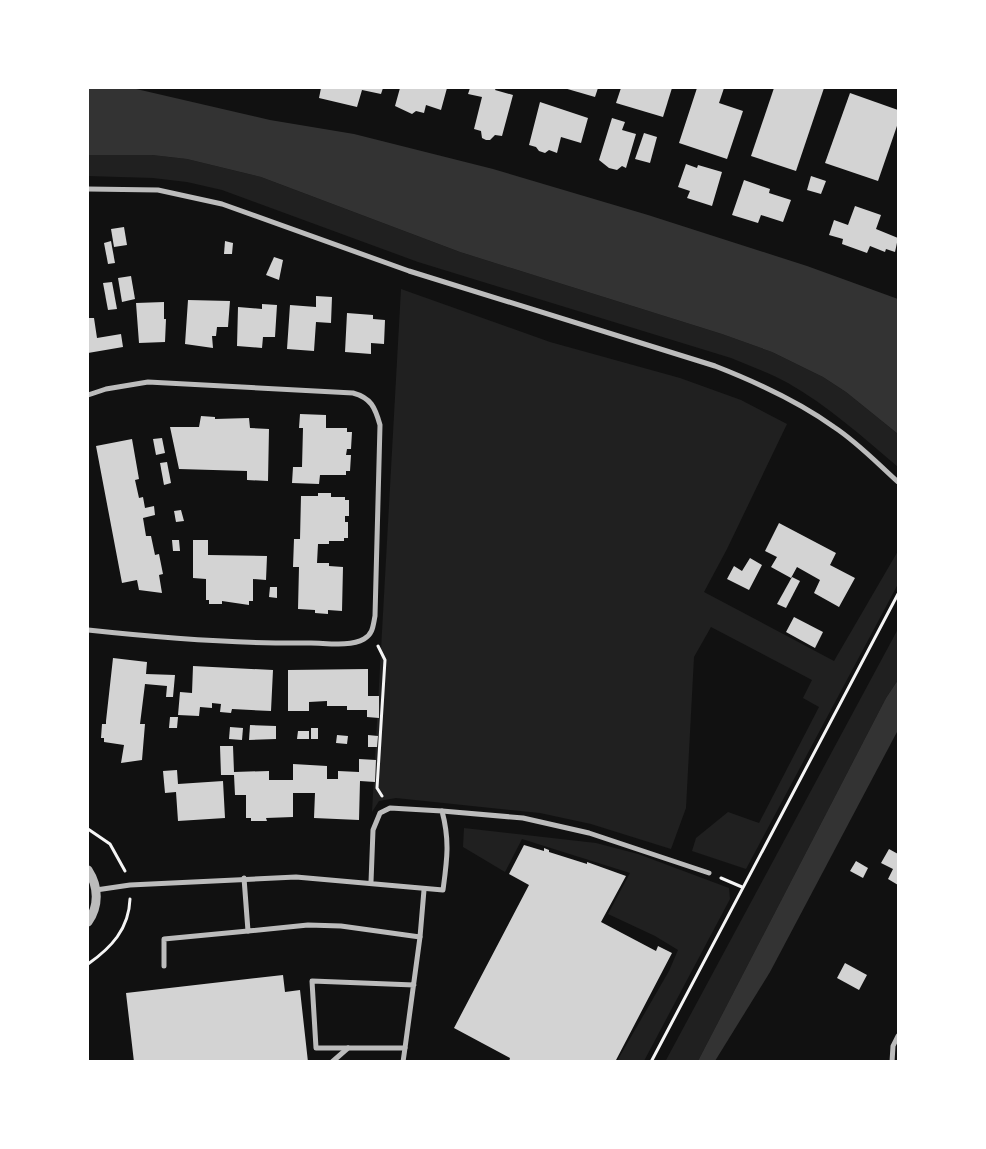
<svg xmlns="http://www.w3.org/2000/svg" width="986" height="1149" font-family="'Roboto Condensed',sans-serif">
	<style>
		.green { fill: #202020 }
		.water { fill: #333 }
		.building { fill: #d3d3d3 }
		.lines { fill: none; stroke-linecap: round; stroke-linejoin: round }
		.path { stroke: #f5f5f5; stroke-width: 3 }
		.minor { stroke: #bcbcbc; stroke-width: 5 }
		.tertiary { stroke: #bcbcbc; stroke-width: 9 }
	</style>
	<rect width="100%" height="100%" fill="#111"/>
	<!-- green -->
	<g class="green">
		<path d="M88,155H152L187,159L261,177L460,252L722,334L772,352L823,377L846,392L898,434V467C863,437 828,406 788,383C770,373 750,366 731,358L418,262L222,190L187,182L153,178L88,176Z"/>
		<polygon points="401,289 550,342 680,378 741,400 787,424 727,549 704,592 834,661 898,551 898,584 746,869 692,851 696,838 728,812 759,823 819,707 803,698 812,680 711,627 694,657 686,808 671,849 591,824 540,813 396,798 379,801 372,812"/>
		<polygon points="898,629 898,680 886,698 698,1061 665,1062"/>
		<polygon points="464,828 596,843 638,854 729,888 730,899 644,1061 617,1061 669,971 678,950 655,936 608,914 630,873 522,839 505,872 463,847"/>
	</g>
	<!-- water -->
	<g class="water">
		<polygon points="88,88 132,88 270,120 354,134 493,169 648,215 807,266 898,299 898,434 846,392 823,377 772,352 722,334 460,252 261,177 187,159 152,155 88,155"/>
		<polygon points="898,680 898,730 770,972 715,1061 698,1061 886,698"/>
	</g>
	<!-- building -->
	<g class="building">
		<polygon points="321,88 383,88 381,94 362,90 357,107 319,98"/>
		<polygon points="400,88 447,88 441,110 426,105 424,113 416,111 412,114 395,106"/>
		<polygon points="470,88 496,88 495,90 513,95 502,136 495,135 490,140 486,140 482,138 481,131 474,129 482,97 468,94"/>
		<polygon points="564,88 598,88 595,97"/>
		<polygon points="621,88 672,88 663,117 616,103"/>
		<polygon points="697,88 724,88 719,103 743,111 727,159 679,143"/>
		<polygon points="774,88 824,88 796,171 751,156"/>
		<polygon points="850,93 898,110 898,123 878,181 825,163"/>
		<polygon points="540,102 588,118 581,143 561,137 557,153 549,150 545,153 539,151 536,147 529,145"/>
		<polygon points="612,118 625,122 622,130 636,134 626,168 622,166 617,170 609,168 599,160"/>
		<polygon points="644,133 657,137 650,163 635,159"/>
		<polygon points="686,164 697,168 698,165 722,172 712,206 687,198 690,191 678,187"/>
		<polygon points="811,176 826,181 821,194 807,190"/>
		<polygon points="744,180 770,189 769,193 791,200 783,222 761,215 758,223 732,215"/>
		<polygon points="855,206 881,215 876,229 898,238 895,252 886,249 885,252 870,246 867,253 842,244 843,239 829,235 834,220 848,225"/>
		<polygon points="124,227 127,245 114,247 111,229"/>
		<polygon points="111,241 115,263 108,264 104,243"/>
		<polygon points="225,241 233,243 232,254 224,254"/>
		<polygon points="274,257 283,260 279,280 266,275"/>
		<polygon points="131,276 135,299 122,302 118,278"/>
		<polygon points="112,282 117,309 108,310 103,283"/>
		<polygon points="316,296 332,297 331,323 316,322 314,351 287,349 290,305 316,307"/>
		<polygon points="188,300 230,301 228,327 217,327 216,336 212,336 213,348 185,344"/>
		<polygon points="164,302 164,319 166,319 165,342 139,343 136,303"/>
		<polygon points="262,304 277,305 275,337 263,337 262,348 237,346 238,307 262,309"/>
		<polygon points="347,313 373,315 373,319 385,320 384,344 371,343 371,354 345,352"/>
		<polygon points="88,314 89,318 94,318 97,338 121,334 123,347 88,353"/>
		<polygon points="300,414 326,415 326,428 347,428 347,432 352,432 351,449 347,449 346,455 351,455 350,471 346,471 346,475 320,475 319,484 292,483 293,467 302,467 303,428 299,428"/>
		<polygon points="201,416 215,417 215,419 249,418 250,428 269,429 268,481 247,480 247,471 179,469 170,427 199,427"/>
		<polygon points="162,438 165,453 156,455 153,439"/>
		<polygon points="132,439 139,479 135,480 139,498 143,497 145,508 154,506 155,515 143,518 146,536 151,536 155,555 159,554 163,574 159,575 162,593 139,590 137,580 122,583 96,446"/>
		<polygon points="167,462 171,483 164,485 160,463"/>
		<polygon points="318,493 331,493 331,497 345,497 345,500 349,500 349,516 345,516 345,522 348,522 348,538 344,538 344,541 329,541 329,544 318,544 317,563 329,563 329,566 343,567 342,611 328,610 328,614 315,613 315,610 298,609 299,567 293,567 294,539 300,539 301,496 318,496"/>
		<polygon points="181,510 184,521 176,522 174,511"/>
		<polygon points="779,523 836,553 830,565 855,578 839,607 814,593 820,580 797,567 791,578 771,567 777,557 765,551"/>
		<polygon points="172,540 179,540 180,551 173,551"/>
		<polygon points="193,540 208,540 208,555 267,556 266,580 253,579 253,601 249,601 249,605 222,601 222,604 209,604 209,600 206,600 206,579 193,578"/>
		<polygon points="750,558 762,565 749,590 727,579 734,566 742,571"/>
		<polygon points="792,577 800,581 786,608 777,604"/>
		<polygon points="270,587 277,587 277,598 269,597"/>
		<polygon points="794,617 823,632 815,648 786,632"/>
		<polygon points="113,658 147,662 146,674 175,675 173,697 166,697 167,686 145,684 140,724 145,724 142,760 121,763 124,745 104,742 104,738 101,738 102,724 106,724 106,721"/>
		<polygon points="193,666 273,670 271,711 232,709 231,713 220,712 221,704 212,703 212,708 200,707 199,716 178,715 180,692 192,693"/>
		<polygon points="368,669 368,696 379,696 379,718 367,717 367,710 347,710 347,706 327,706 327,701 309,702 309,711 288,711 288,670"/>
		<polygon points="170,717 178,717 177,728 169,728"/>
		<polygon points="250,725 276,726 276,739 249,740"/>
		<polygon points="230,727 243,728 242,740 229,739"/>
		<rect x="311" y="728" width="7" height="11"/>
		<polygon points="298,731 309,731 309,739 297,739"/>
		<polygon points="337,735 348,736 347,744 336,743"/>
		<polygon points="368,735 378,736 377,747 368,747"/>
		<polygon points="220,746 233,746 234,772 269,771 269,780 293,780 293,764 327,766 327,779 338,779 338,771 359,772 359,759 376,760 375,782 360,781 359,820 314,818 315,793 293,793 293,817 266,818 267,821 251,821 251,818 246,818 246,795 235,795 234,775 221,775"/>
		<polygon points="177,770 178,784 223,781 225,818 178,821 176,792 165,793 163,771"/>
		<polygon points="524,845 544,851 544,848 549,850 549,852 587,864 587,862 626,876 601,922 656,951 658,946 672,953 615,1062 509,1062 510,1058 454,1028 529,885 509,874"/>
		<polygon points="889,849 898,854 898,885 888,879 893,869 881,863"/>
		<polygon points="856,861 868,868 863,878 850,871"/>
		<polygon points="845,963 867,975 859,990 837,978"/>
		<polygon points="283,975 285,992 300,990 308,1062 134,1062 126,993"/>
	</g>
	<g class="lines">
		<!-- path -->
		<g class="path">
			<polyline points="378,646 385,660 377,788 382,796"/>
			<polyline points="88,829 110,844 125,871"/>
			<polyline points="721,878 742,887"/>
			<path d="M88,964C111,948 129,929 130,899"/>
			<polyline points="651,1062 898,594"/>
		</g>
		<!-- minor -->
		<g class="minor">
			<path d="M88,189L158,190L222,204L409,271L715,366C756,382 798,401 834,427C857,442 877,463 898,482"/>
			<path d="M88,395L106,389L148,382L353,393C371,398 375,407 380,425L375,616C373,626 373,634 364,639C350,647 326,643 311,643C236,644 162,638 88,630"/>
			<polyline points="442,811 523,818 589,833 709,873"/>
			<polyline points="244,878 248,931 308,925 341,926 420,937 424,890"/>
			<path d="M96,890L130,885L296,877L443,890C447,860 450,841 442,811L390,808L380,813L373,830L371,882"/>
			<polyline points="164,966 164,939 248,931"/>
			<polyline points="414,985 312,981 316,1048 405,1048 420,937"/>
			<polyline points="332,1062 348,1048"/>
			<polyline points="403,1062 405,1048"/>
			<polyline points="892,1062 893,1046 898,1036"/>
		</g>
		<!-- tertiary -->
		<path class="tertiary" d="M88,870C99,887 99,906 88,922"/>
	</g>
	<!-- border -->
	<rect width="986" height="1149" fill="none" stroke="#ffffff" stroke-width="178"/>
</svg>
